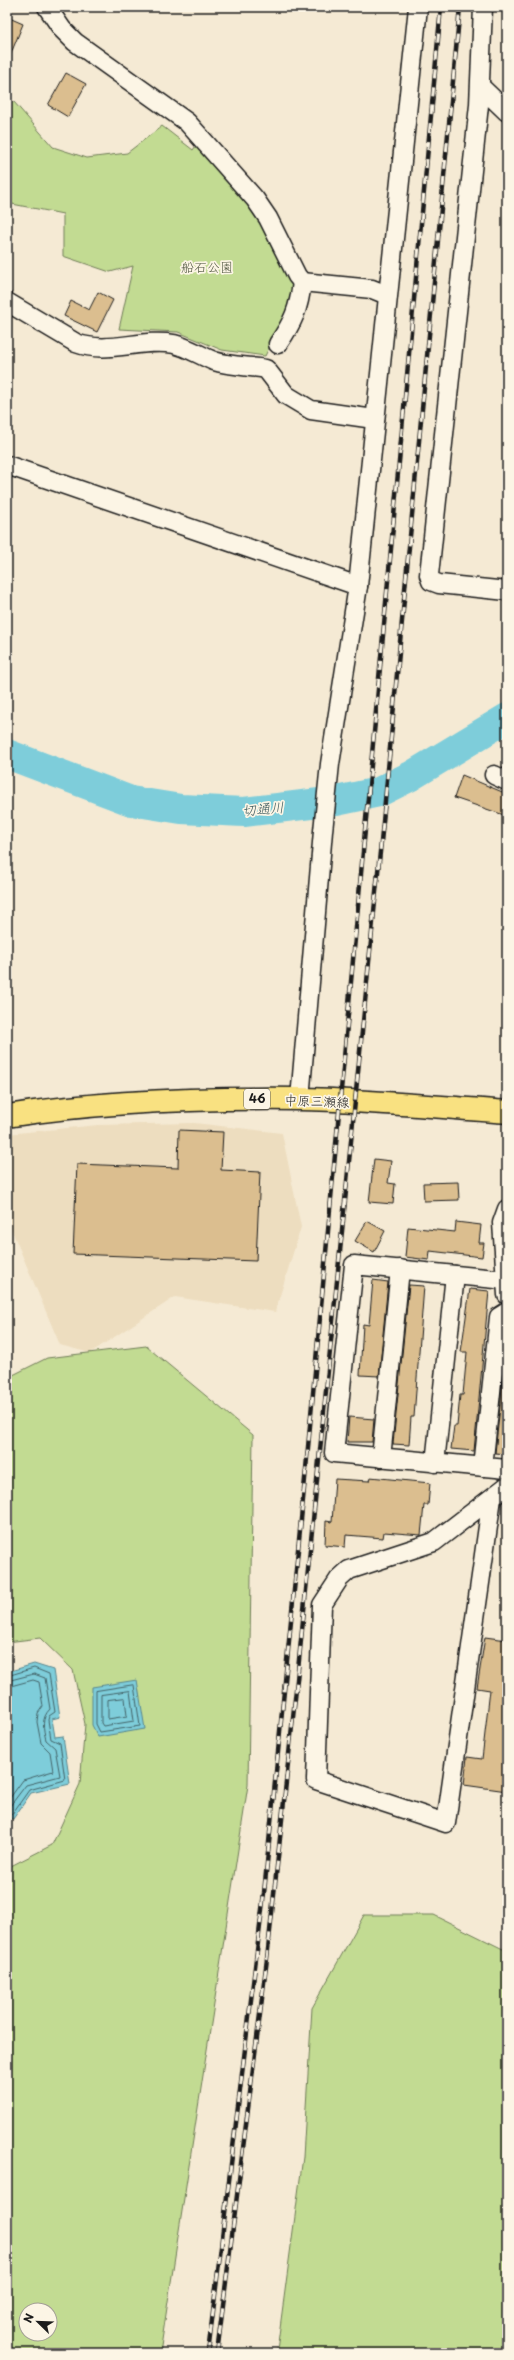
<svg xmlns="http://www.w3.org/2000/svg" width="514" height="2360" font-family="'Playpen Sans','Klee One',sans-serif">
	<style>
		.built { fill: #edddbf }
		.green { fill: #c2db92; stroke: #6f7c57; fill-rule: evenodd }
		.water { fill: #7ecdda; stroke: #57868e }
		.lines { fill: none; stroke-linecap: round; stroke-linejoin: round }
		.shore { stroke: #436368; stroke-width: 1 }
		.river { stroke: #7ecdda; stroke-width: 30 }
		.building { fill: #dbbe8f; stroke: #1c1c1c }
		.minor-casing { stroke: #1c1c1c; stroke-width: 21 }
		.major-casing { stroke: #1c1c1c; stroke-width: 25 }
		.minor { stroke: #fcf5e5; stroke-width: 18 }
		.major { stroke: #f9e181; stroke-width: 22 }
		.rail-casing { stroke: #1c1c1c; stroke-width: 4.5 }
		.rail { stroke: #fcf5e5; stroke-width: 3; stroke-dasharray: 9; stroke-linecap: butt }
		.labels { text-anchor: middle; stroke-width: 3.5; stroke-linejoin: round; paint-order: stroke }
		.shield { fill: #fcf5e5; stroke: #5f5d58; stroke-width: 1 }
		.shield-label { font-size: 12px; font-weight: bold; fill: #1c1c1c }
		.park-label { font-size: 13px; fill: #4e553f; stroke: #fcf5e5 }
		.street-label { font-size: 13px; fill: #1c1c1c; stroke: #fcf5e5 }
		.water-label { font-size: 14px; font-style: italic; fill: #3e5a5e; stroke: #fcf5e5 }
	</style>
	<rect width="100%" height="100%" fill="#f5ead4"/>
	<filter id="ink" filterUnits="userSpaceOnUse"><feTurbulence type="fractalNoise" baseFrequency=".025" numOctaves="2"/><feDisplacementMap in="SourceGraphic" scale="8" xChannelSelector="R" yChannelSelector="G"/><feConvolveMatrix kernelMatrix="1 2 1 2 8 2 1 2 1" color-interpolation-filters="sRGB"/></filter>
	<g filter="url(#ink)">
		<!-- built -->
		<polygon class="built" points="194,1123 282,1133 301,1227 275,1312 175,1297 90,1353 60,1345 7,1219 7,1134 98,1125"/>
		<!-- green -->
		<g class="green">
			<polygon points="7,102 14,102 53,147 87,158 127,153 162,126 193,150 198,143 257,207 298,287 265,356 222,350 178,332 119,329 133,266 110,272 63,256 63,214 7,203"/>
			<path d="M146,1346L253,1435L248,1785L160,2353H7V1868L52,1845L80,1784L85,1724L73,1670L40,1638L7,1642V1378L47,1358ZM26,2310H50V2334H26Z"/>
			<polygon points="364,1915 434,1915 507,1951 507,2353 283,2353 277,2350 303,2157 312,2008"/>
		</g>
		<!-- water -->
		<g class="water">
			<polygon points="34,1664 53,1670 60,1717 52,1719 55,1737 63,1736 70,1784 31,1793 13,1819 7,1818 7,1672"/>
			<polygon points="137,1680 145,1729 98,1737 92,1725 92,1687"/>
		</g>
		<g class="lines">
			<!-- shore -->
			<g class="shore">
				<polyline points="7,1676 34,1668 49,1674 55,1712 49,1716 48,1720 51,1739 60,1743 65,1780 29,1790 12,1814 7,1815"/>
				<path d="M7,1681L34,1674L45,1678L50,1709C41,1718 43,1728 46,1740L55,1748L60,1776L26,1785L7,1810"/>
				<polygon points="134,1685 140,1726 100,1732 96,1724 96,1691"/>
				<polyline points="7,1687 33,1680 39,1682 43,1706 38,1713 37,1722 41,1743 50,1752 53,1771 23,1780 7,1802"/>
				<polygon points="130,1691 134,1721 103,1726 101,1723 101,1695"/>
				<polygon points="125,1698 127,1716 108,1719 108,1700"/>
			</g>
			<!-- river -->
			<polyline class="river" points="7,754 131,801 181,809 244,812 336,801 379,792 411,776 507,718"/>
		</g>
		<!-- building -->
		<g class="building">
			<polygon points="7,17 23,24 7,63"/>
			<polygon points="66,73 86,84 68,117 48,105"/>
			<polygon points="98,292 113,300 97,332 64,316 71,301 89,310"/>
			<polygon points="462,775 507,794 507,816 454,798"/>
			<polygon points="179,1130 223,1132 221,1170 260,1172 256,1261 73,1254 77,1164 178,1168"/>
			<polygon points="374,1159 391,1161 388,1183 395,1184 393,1204 369,1202"/>
			<polygon points="458,1182 459,1200 424,1201 423,1183"/>
			<polygon points="367,1221 385,1231 374,1252 355,1241"/>
			<polygon points="456,1222 481,1225 479,1243 484,1243 482,1257 430,1251 429,1260 405,1257 408,1227 455,1232"/>
			<polygon points="373,1280 388,1282 379,1376 360,1375 363,1324 369,1325"/>
			<polygon points="409,1285 424,1286 414,1417 411,1417 409,1445 393,1444"/>
			<polygon points="470,1289 489,1291 474,1451 451,1449 454,1426 457,1426 460,1395 463,1395 467,1352 461,1352"/>
			<polygon points="507,1341 507,1454 495,1453"/>
			<polygon points="349,1417 374,1419 372,1442 347,1442"/>
			<polygon points="370,1477 430,1483 428,1505 424,1505 421,1535 384,1532 383,1538 346,1535 345,1547 325,1545 326,1521 332,1522 335,1479 369,1481"/>
			<polygon points="485,1637 507,1640 507,1791 464,1785 467,1757 482,1759 490,1690 477,1688"/>
		</g>
		<g class="lines">
			<defs>
				<g id="minor">
					<polyline points="47,7 62,29 75,42 187,122 255,199 268,218 297,276 302,282 372,289 387,295"/>
					<polyline points="483,7 479,105 429,575 431,581 439,584 507,591"/>
					<polyline points="481,87 507,112"/>
					<path d="M7,302L76,343C108,355 141,338 174,344C187,347 201,356 214,361C230,366 249,366 266,369L286,395L311,410L374,419"/>
					<path d="M278,344C293,322 299,309 302,282"/>
					<polyline points="7,465 358,586"/>
					<polyline points="494,775 507,781"/>
					<polyline points="300,1099 323,831 330,764 358,586 418,7"/>
					<polyline points="507,1209 502,1223 507,1295"/>
					<polyline points="506,1280 354,1265 334,1453 507,1469"/>
					<polyline points="381,1458 400,1269"/>
					<polyline points="435,1463 455,1275"/>
					<polyline points="483,1467 499,1317 507,1312"/>
					<polyline points="492,1498 446,1823 316,1780 322,1605 339,1579 349,1570 434,1542 507,1486"/>
				</g>
				<path id="major" d="M7,1116C103,1101 202,1098 299,1099C368,1100 438,1107 507,1112"/>
			</defs>
			<!-- minor casing -->
			<use href="#minor" class="minor-casing"/>
			<!-- major casing -->
			<use href="#major" class="major-casing"/>
			<!-- minor -->
			<use href="#minor" class="minor"/>
			<!-- major -->
			<use href="#major" class="major"/>
			<defs>
				<g id="rail">
					<polyline points="208,2353 264,1893 306,1469 441,7"/>
					<polyline points="217,2353 267,1959 297,1680 383,822 460,7"/>
				</g>
			</defs>
			<!-- rail casing -->
			<use href="#rail" class="rail-casing"/>
			<!-- rail -->
			<use href="#rail" class="rail"/>
		</g>
	</g>
	<g class="labels">
		<!-- shield labels -->
		<rect class="shield" x="244" y="1089" width="26" height="20" rx="3"/>
		<g class="shield-label">
			<text x="257" y="1103">46</text>
		</g>
		<!-- park labels -->
		<g class="park-label">
			<text x="207" y="272">船石公園</text>
		</g>
		<!-- street labels -->
		<g class="street-label">
			<text transform="translate(317 1101) rotate(2)" y="5">中原三瀬線</text>
		</g>
		<!-- water labels -->
		<g class="water-label">
			<text transform="translate(263 809) rotate(-5)" y="5">切通川</text>
		</g>
	</g>
	<!-- margin -->
	<rect width="514" height="2360" fill="none" stroke="#fcf5e5" stroke-width="24"/>
	<rect x="12" y="12" width="490" height="2336" fill="none" stroke="#1c1c1c" stroke-width="1.5" filter="url(#ink)"/>
	<!-- north arrow -->
	<g transform="translate(38 2322) rotate(293)"><circle r="19" fill="#fcf5e5" stroke="#a29e95"/>
	<path d="M0-3L7 15L0 10L-7 15Z" fill="#1c1c1c"/>
	<text y="-6" font-size="11" font-weight="bold" text-anchor="middle" fill="#1c1c1c">N</text>
	</g>
</svg>
